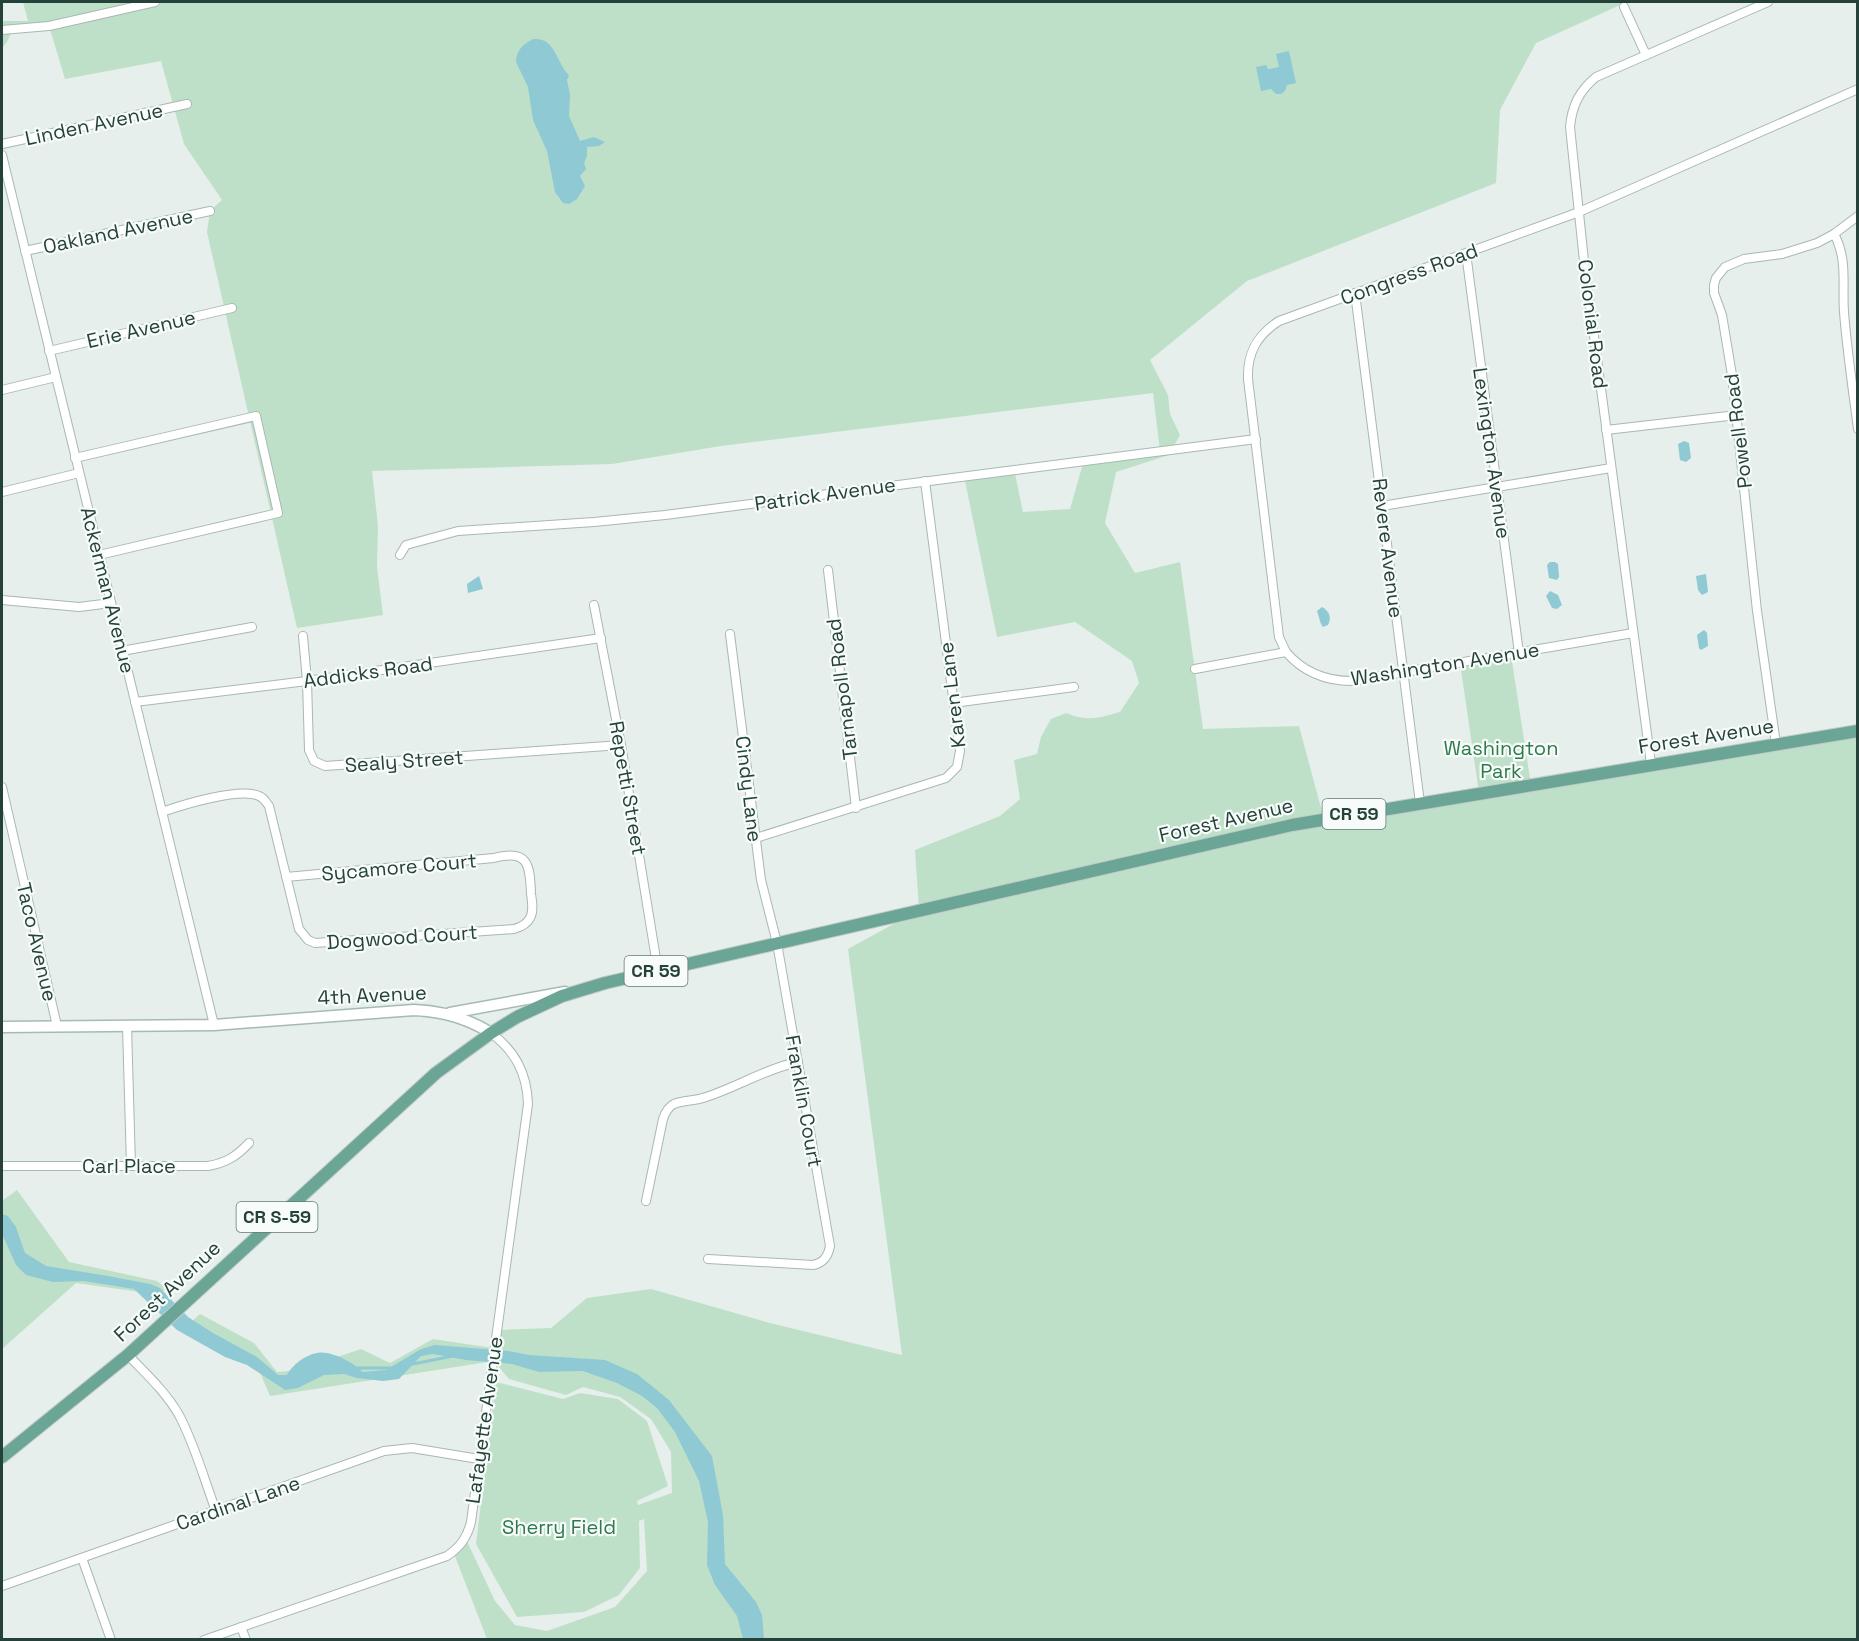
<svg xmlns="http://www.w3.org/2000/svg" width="1859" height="1641" font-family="'Space Grotesk',sans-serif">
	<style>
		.green { fill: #bfe0c8 }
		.water { fill: #8ec9d4 }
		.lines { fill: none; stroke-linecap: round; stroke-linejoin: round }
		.stream { stroke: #8ec9d4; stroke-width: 3 }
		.street-casing { stroke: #a8b8b2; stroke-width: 10 }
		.secondary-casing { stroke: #a4bbb3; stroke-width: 13 }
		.primary-casing { stroke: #c2cac8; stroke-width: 14 }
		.street { stroke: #fff; stroke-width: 8 }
		.secondary { stroke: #fff; stroke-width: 10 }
		.primary { stroke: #6aa596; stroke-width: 12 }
		.labels { text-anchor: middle; stroke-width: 4.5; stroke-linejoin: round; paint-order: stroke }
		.shield { fill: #f7fbf9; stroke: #637a73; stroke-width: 1.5 }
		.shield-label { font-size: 18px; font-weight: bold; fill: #24423a }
		.street-label { font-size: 20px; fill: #24423a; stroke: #f7fbf9 }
		.park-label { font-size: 20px; fill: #2d7a4b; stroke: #f7fbf9 }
	</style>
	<rect width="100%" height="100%" fill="#e6efeb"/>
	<!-- green -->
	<g class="green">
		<path d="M23,2H1627L1536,43L1500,110L1496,183L1247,281L1150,360L1168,395L1170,414L1180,435L1169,455L1116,472L1105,523L1135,573L1180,562L1203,729L1299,726L1324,819L1479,793L1460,663L1511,655L1531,785L1857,731V1639H487L453,1551L465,1537L495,1601L515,1625L547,1631L615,1607L647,1571L644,1519L639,1521L640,1568L619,1595L584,1612L517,1617L476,1544L496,1382L563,1399L580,1393L618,1399L647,1421L668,1486L637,1501L638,1505L672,1493L671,1452L651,1419L620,1397L583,1387L566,1395L509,1379L494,1361L270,1396L258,1368L190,1323L200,1314L254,1343L277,1372L298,1370L361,1349L390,1363L433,1339L493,1348L498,1330L551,1328L587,1298L651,1289L770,1323L902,1355L848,949L919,910L915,850L1000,816L1020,799L1014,760L1037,754L1041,737L1051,719L1066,713C1088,722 1098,718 1120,712L1139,683L1132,661L1075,622L997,637L964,476L1014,469L1023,512L1070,509L1084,460L1160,451L1153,393L721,446L612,464L372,471L378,526L377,567L383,615L297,628L207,232L210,211L222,200L184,144L161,61L65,79L49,26L13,29L7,42L2,48V21H28Z"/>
		<polygon points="17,1190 69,1262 157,1281 166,1289 156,1297 154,1294 76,1283 2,1349 2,1201"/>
	</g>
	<!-- water -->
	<g class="water">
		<path d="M533,39C556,37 556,63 569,75L567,80L570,95L569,116L580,141L594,137L605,142L599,146L587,147V156L584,163L586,169L580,176L585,186L577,199L569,204L563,203L555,192L547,151L533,120L528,87L516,62C516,51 523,44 533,39Z"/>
		<polygon points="1289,51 1296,83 1287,85 1285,91 1281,94 1276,94 1271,89 1261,91 1256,67 1266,65 1268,69 1279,67 1276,54"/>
		<polygon points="1684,441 1689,443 1691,458 1686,462 1680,460 1678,444"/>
		<polygon points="1550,562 1555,562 1558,564 1559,577 1557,580 1549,578 1547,565"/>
		<polygon points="1706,574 1708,592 1702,595 1698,590 1696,576"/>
		<polygon points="479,576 483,589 468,593 467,584"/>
		<polygon points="1550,591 1558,595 1562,605 1557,609 1552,608 1546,596"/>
		<path d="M1322,607C1329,611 1332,617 1328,625L1323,627L1321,624L1317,611Z"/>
		<polygon points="1704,630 1707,633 1708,646 1701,650 1699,648 1697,635"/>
		<path d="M2,1214L8,1216L16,1227L25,1253L46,1266L108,1276L150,1284L160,1288L188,1317L213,1333L257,1357L278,1375H287C292,1365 305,1355 317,1353C331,1350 354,1363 363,1372L386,1370L421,1349L435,1345L509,1351L529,1355L605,1360L637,1374L669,1400L712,1456L723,1515L725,1564L756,1602L762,1615L764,1639H743L737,1616L715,1585L707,1565L708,1522L699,1481L675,1432L657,1408L642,1396L617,1383L583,1371L539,1372L512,1364L466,1360L433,1354L421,1356L399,1379L383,1381L357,1378L344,1374L324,1375L298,1388L285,1390L247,1365L225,1357L177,1330L134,1289L84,1281L53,1282L26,1275L16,1265L2,1234Z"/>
	</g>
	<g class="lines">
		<!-- stream -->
		<g class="stream">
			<polyline points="413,1364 453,1356"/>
			<polyline points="356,1368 391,1368"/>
		</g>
		<defs>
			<g id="street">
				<polyline points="1624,7 1646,55"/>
				<polyline points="2,30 49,26 155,2"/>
				<polyline points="2,144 187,104"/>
				<polyline points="2,155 214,1025"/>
				<path d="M1834,234C1848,259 1842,286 1844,312C1847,351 1853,390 1858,429"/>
				<polyline points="25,251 210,211"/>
				<polyline points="1466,253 1519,653"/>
				<polyline points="1355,293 1420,803"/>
				<polyline points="49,351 232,308"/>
				<polyline points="2,390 56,377"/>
				<polyline points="1606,430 1737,415"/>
				<polyline points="75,458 256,416 278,513 99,555"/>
				<polyline points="2,492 79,473"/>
				<polyline points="1382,506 1611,468"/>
				<polyline points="400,555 406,545 458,531 594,522 665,515 1256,439"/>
				<polyline points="828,570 856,808"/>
				<polyline points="2,600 79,607 111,603"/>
				<polyline points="594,605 621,745 658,971"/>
				<polyline points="303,636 307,681 309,750 314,761 325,766 621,745"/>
				<polyline points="122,651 252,627"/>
				<path d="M1286,652L1279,637L1248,379C1247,353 1257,335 1279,321L1579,212L1858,89"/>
				<path d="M1195,669L1286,652C1304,673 1326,681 1352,681L1633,633"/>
				<polyline points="135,702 307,681 601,638"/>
				<polyline points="953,703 1074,687"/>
				<polyline points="1776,744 1757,611 1732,375 1722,315 1714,293 1714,285 1716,278 1725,267 1744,259 1782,254 1817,243 1834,234 1858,216"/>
				<path d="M1651,764L1584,261L1570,127C1572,106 1579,91 1596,77L1768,2"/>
				<polyline points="2,787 57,1026"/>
				<path d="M162,812C182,805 240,787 259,796C264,798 266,802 269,806L299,929L308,940L315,943L514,929C521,927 527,924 530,918C534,911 532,901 531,894C530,864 528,849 494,858L286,877"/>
				<polyline points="756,838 946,778 957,767 960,751 925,481"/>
				<polyline points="127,1026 131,1166"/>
				<path d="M2,1166H208C226,1163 237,1156 249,1143"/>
				<path d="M646,1201L663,1119C665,1113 668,1107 674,1104C683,1100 696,1101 706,1097C737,1087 765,1069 798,1062"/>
				<path d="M708,1259L813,1265C823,1263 828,1257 830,1246L777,943L761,880L730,634"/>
				<path d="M128,1355C146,1374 166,1392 179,1415C195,1445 204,1479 216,1511"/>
				<polyline points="82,1558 111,1640"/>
				<polyline points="2,1586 384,1451 412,1448 479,1459"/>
				<polyline points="241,1627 246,1640"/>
				<path d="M204,1640L447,1556C460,1547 467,1538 471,1522L528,1104C527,1073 515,1051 491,1033"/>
			</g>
			<g id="secondary">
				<polyline points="450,1013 565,992"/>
				<path d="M2,1027L214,1025L414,1010C443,1011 467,1018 491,1033"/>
			</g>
			<polyline id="primary" points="2,1457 128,1355 436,1073 491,1033 517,1017 562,996 605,983 1292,825 1858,731"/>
		</defs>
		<!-- street casing -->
		<use href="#street" class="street-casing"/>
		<!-- secondary casing -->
		<use href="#secondary" class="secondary-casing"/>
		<!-- primary casing -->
		<use href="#primary" class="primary-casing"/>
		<!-- street -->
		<use href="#street" class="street"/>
		<!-- secondary -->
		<use href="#secondary" class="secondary"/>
		<!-- primary -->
		<use href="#primary" class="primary"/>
	</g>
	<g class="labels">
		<!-- shield labels -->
		<g class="shield">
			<rect x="1322.5" y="799" width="63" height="30" rx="4.5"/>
			<rect x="624.5" y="956" width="63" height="30" rx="4.5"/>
			<rect x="236.5" y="1202" width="81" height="30" rx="4.5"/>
		</g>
		<g class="shield-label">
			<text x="1354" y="820">CR 59</text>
			<text x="656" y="977">CR 59</text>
			<text x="277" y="1223">CR S-59</text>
		</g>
		<!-- street labels -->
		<g class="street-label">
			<text transform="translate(94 124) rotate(-12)" y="7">Linden Avenue</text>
			<text transform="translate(118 231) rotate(-12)" y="7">Oakland Avenue</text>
			<text transform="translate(1409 274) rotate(-20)" y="7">Congress Road</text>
			<text transform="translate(1593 324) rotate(83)" y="7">Colonial Road</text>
			<text transform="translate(141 329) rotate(-13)" y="7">Erie Avenue</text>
			<text transform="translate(1738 431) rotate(-97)" y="7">Powell Road</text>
			<text transform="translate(1492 453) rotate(82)" y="7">Lexington Avenue</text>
			<text transform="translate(825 494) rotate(-8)" y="7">Patrick Avenue</text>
			<text transform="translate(1388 548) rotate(83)" y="7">Revere Avenue</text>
			<text transform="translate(108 590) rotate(76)" y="7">Ackerman Avenue</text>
			<text transform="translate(1445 664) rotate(-9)" y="7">Washington Avenue</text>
			<text transform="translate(368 672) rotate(-8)" y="7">Addicks Road</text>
			<text transform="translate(842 689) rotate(-97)" y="7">Tarnapoll Road</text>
			<text transform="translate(952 695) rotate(-97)" y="7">Karen Lane</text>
			<text transform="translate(1706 736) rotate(-9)" y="7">Forest Avenue</text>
			<text transform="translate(404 761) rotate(-4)" y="7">Sealy Street</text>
			<text transform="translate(628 788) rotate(80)" y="7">Repetti Street</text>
			<text transform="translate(749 789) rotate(83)" y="7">Cindy Lane</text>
			<text transform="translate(1226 820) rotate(-13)" y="7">Forest Avenue</text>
			<text transform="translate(399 867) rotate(-5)" y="7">Sycamore Court</text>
			<text transform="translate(402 937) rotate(-4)" y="7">Dogwood Court</text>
			<text transform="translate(37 942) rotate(77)" y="7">Taco Avenue</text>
			<text transform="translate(372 995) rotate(-3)" y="7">4th Avenue</text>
			<text transform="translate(804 1101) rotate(80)" y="7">Franklin Court</text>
			<text x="129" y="1173">Carl Place</text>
			<text transform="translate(167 1291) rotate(-43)" y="7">Forest Avenue</text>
			<text transform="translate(484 1420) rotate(-82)" y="7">Lafayette Avenue</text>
			<text transform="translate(238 1503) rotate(-19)" y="7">Cardinal Lane</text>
		</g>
		<!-- park labels -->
		<g class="park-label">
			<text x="1501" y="755">Washington<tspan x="1501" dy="23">Park</tspan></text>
			<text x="559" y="1534">Sherry Field</text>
		</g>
	</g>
	<!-- border -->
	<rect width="1859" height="1641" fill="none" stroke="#24423a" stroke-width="6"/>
</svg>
